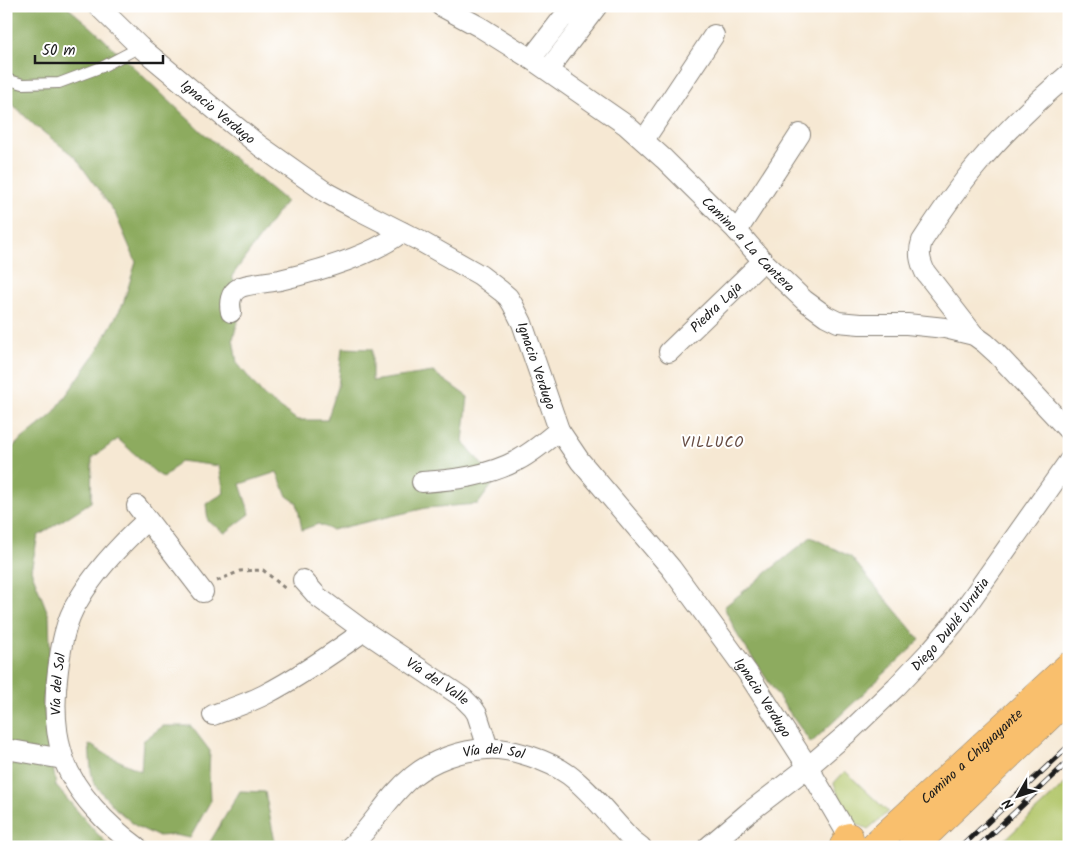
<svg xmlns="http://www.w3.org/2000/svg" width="1075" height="853" font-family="Kalam,sans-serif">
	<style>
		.green { fill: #b2c66b; stroke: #677144 }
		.forest { fill: #8dab5f; stroke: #54643e }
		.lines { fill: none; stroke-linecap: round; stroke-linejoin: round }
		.service-casing { stroke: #898278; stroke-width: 12 }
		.minor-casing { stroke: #898278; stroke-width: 22 }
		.primary-casing { stroke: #898278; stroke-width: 29 }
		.path { stroke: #898278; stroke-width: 3; stroke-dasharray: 4 4; stroke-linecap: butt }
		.service { stroke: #fff; stroke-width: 10 }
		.minor { stroke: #fff; stroke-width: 20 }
		.primary { stroke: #f9bf6d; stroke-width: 28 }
		.rail-casing { stroke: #1c1c1c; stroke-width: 5.5 }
		.rail { stroke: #fff; stroke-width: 4; stroke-dasharray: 11; stroke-linecap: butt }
		.labels { text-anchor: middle; stroke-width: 4; stroke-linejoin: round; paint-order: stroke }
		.street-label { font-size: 14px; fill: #1c1c1c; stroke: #fff }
		.neighbourhood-label { font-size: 15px; letter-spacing: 1px; fill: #664c42; stroke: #fff }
	</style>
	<rect width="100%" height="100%" fill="#fff"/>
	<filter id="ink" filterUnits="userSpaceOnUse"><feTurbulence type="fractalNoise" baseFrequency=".02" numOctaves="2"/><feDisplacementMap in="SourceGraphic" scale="10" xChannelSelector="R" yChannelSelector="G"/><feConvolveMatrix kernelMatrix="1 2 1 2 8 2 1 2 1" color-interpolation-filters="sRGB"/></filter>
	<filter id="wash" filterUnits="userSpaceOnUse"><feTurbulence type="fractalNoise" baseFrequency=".0096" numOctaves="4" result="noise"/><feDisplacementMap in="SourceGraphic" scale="20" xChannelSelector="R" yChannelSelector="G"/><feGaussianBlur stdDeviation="1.12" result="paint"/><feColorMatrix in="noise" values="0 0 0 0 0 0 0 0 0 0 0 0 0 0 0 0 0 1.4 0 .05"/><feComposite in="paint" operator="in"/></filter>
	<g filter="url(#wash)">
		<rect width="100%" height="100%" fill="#f6e8d3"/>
		<!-- green -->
		<g class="green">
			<path d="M845,771L888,812L868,829C865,827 860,826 857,824C844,816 839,797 834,783Z"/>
			<polygon points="1069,780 1069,847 997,847"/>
		</g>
		<!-- forest -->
		<g class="forest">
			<polygon points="6,6 66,6 91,27 202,132 286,201 232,276 242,305 233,339 237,363 264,396 297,420 327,420 338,387 342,348 372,349 372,381 433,372 468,397 463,441 495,481 478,504 426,508 332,530 318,524 302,530 297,503 287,496 277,472 240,484 250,514 225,533 208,521 206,504 224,493 219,466 180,461 164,478 155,472 118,439 92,458 91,502 38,536 31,570 49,616 50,647 43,702 56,786 92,828 110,847 6,847 6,454 18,442 52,415 94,356 123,304 136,262 115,213 75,157 33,124 6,98"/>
			<polygon points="811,537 851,557 920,640 811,743 782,702 738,636 724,607"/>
			<polygon points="163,726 191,726 210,751 209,774 210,802 190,838 174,835 157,836 136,826 116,809 94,784 91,771 89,744 109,756 141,771 143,741"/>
			<polygon points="240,791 265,792 276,847 207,847"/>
		</g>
	</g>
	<g filter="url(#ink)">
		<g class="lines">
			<defs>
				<polyline id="service" points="6,79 23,84 59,83 102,67 140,47"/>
				<g id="minor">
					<path id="s1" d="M98,6L140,47L224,117L260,146L301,175L327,193L353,207L420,241L480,275L501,291L508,297L513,305L522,323L559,430L580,461L671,568L747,672L808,767L855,847"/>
					<path id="s2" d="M441,6L480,27L531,59L626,125L664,159L737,231L763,261L804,300L826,316L838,322L860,324H907L945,328L974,335L985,343L996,353L1069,431"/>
					<polyline points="531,59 565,15 571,15 584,23"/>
					<polyline points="548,70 597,6"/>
					<polyline points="644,140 714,35"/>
					<polyline points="737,231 800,134"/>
					<path d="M231,312C229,303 230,293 239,288C246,284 270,282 280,280C318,271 372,256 402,232"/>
					<path d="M974,335L925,272C920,261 918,253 922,241C939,215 956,190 976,166C1004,132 1036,102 1069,74"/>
					<path id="s3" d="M669,352L763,261"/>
					<path d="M422,482C455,480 488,476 518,460C533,452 546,441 559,430"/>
					<polyline points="137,506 203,592"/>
					<path id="s4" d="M303,580L318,597L364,631L462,697L473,708L477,714L488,748"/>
					<path d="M213,715C230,709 248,703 264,695C299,677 332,654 364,631"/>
					<polyline points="6,749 63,759"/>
					<path id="s5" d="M137,847C108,826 74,792 63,757C54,729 54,699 58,670C61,647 65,621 78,601C95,571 122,543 147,520"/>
					<path id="s6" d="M350,847C374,825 388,796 413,776C433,760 461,750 487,749C510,747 550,761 569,775C593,793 611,819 632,840L641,847"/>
					<path id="s7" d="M708,847L748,813L808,767L849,732L896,687L932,649L955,622L1069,461"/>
				</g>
				<g id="primary">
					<polyline points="843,847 849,837"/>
					<path id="s8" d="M873,847L1069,666"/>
					<polyline points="913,847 1069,697"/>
				</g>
			</defs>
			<!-- service casing -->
			<use href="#service" class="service-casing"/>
			<!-- minor casing -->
			<use href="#minor" class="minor-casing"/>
			<!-- primary casing -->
			<use href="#primary" class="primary-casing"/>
			<!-- path -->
			<polyline class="path" points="217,581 240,571 263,570 287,590"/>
			<!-- service -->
			<use href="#service" class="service"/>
			<!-- minor -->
			<use href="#minor" class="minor"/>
			<!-- primary -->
			<use href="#primary" class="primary"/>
			<defs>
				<g id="rail">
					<polyline points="961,847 1069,746"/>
					<polyline points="978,847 1069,761"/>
				</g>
			</defs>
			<!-- rail casing -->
			<use href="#rail" class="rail-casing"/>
			<!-- rail -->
			<use href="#rail" class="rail"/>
		</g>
	</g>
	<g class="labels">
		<!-- street labels -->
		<g class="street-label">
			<text dy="5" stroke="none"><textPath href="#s1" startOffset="160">Ignacio Verdugo</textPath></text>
			<text dy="5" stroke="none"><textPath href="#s2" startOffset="391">Camino a La Cantera</textPath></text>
			<text dy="5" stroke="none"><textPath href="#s3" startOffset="65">Piedra Laja</textPath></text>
			<text dy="5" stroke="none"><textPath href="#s1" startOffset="580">Ignacio Verdugo</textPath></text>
			<text dy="5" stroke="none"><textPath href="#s7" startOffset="330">Diego Dublé Urrutia</textPath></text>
			<text dy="5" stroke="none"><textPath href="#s4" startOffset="169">Vía del Valle</textPath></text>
			<text dy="5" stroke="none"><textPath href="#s5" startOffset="192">Vía del Sol</textPath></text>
			<text dy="5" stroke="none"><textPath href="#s1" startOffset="985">Ignacio Verdugo</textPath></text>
			<text dy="5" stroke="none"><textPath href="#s6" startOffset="182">Vía del Sol</textPath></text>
			<text dy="5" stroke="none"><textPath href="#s8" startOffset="134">Camino a Chiguayante</textPath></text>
		</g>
		<!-- neighbourhood labels -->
		<g class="neighbourhood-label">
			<text x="713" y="447">VILLUCO</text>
		</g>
	</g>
	<!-- margin -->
	<rect width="1075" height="853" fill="none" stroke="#fff" stroke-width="25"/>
	<!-- north arrow -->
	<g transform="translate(1018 796) rotate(231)" stroke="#ffffff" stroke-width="4" paint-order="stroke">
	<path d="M0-4L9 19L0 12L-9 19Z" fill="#1c1c1c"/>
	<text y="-8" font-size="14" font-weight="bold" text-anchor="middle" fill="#1c1c1c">N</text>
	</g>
	<!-- scale -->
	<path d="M35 55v8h128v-8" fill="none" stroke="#1c1c1c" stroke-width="2.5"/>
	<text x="42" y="55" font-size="15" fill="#1c1c1c" stroke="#ffffff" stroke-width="4" paint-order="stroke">50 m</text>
</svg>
